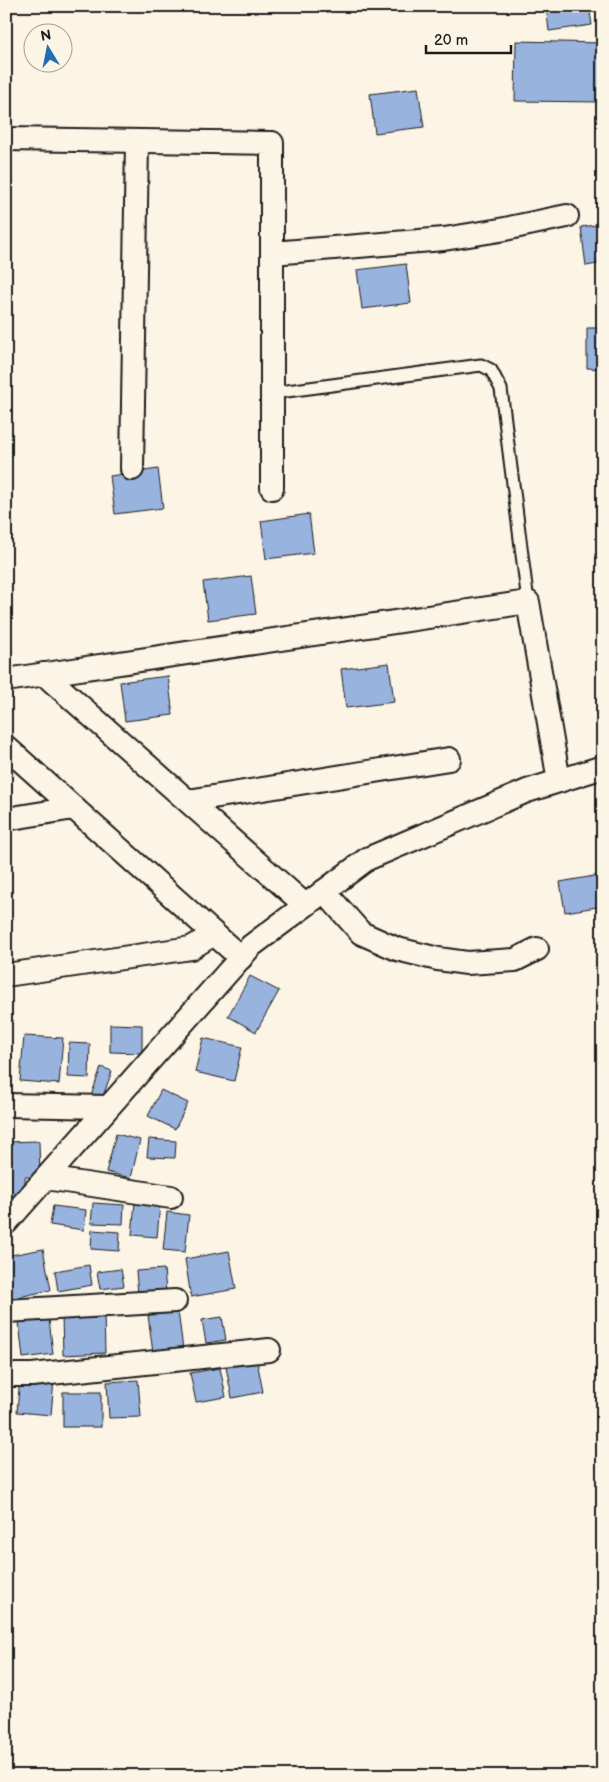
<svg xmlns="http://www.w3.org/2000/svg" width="609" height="1782" font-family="'Balsamiq Sans',sans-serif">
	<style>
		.building { fill: #99b3df; stroke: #1c1c1c }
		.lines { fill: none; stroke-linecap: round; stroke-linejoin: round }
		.lane-casing { stroke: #1c1c1c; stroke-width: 15 }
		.street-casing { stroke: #1c1c1c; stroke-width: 26 }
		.lane { stroke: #fcf5e5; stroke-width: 11 }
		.street { stroke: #fcf5e5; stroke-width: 22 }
	</style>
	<rect width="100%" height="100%" fill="#fcf5e5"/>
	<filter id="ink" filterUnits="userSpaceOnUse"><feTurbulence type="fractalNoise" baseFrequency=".02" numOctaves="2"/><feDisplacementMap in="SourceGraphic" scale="10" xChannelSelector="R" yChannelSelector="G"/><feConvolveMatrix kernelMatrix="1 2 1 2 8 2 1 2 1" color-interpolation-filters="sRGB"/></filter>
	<g filter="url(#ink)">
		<!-- building -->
		<g class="building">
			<polygon points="546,6 589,6 592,25 549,31"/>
			<polygon points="516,41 603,43 603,102 515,101"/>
			<polygon points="418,88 424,127 375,133 370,94"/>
			<polygon points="603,224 603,263 586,266 581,227"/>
			<polygon points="406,264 411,303 362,309 357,270"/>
			<polygon points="587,328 603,328 603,369 587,368"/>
			<polygon points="158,469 163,508 115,514 110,476"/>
			<polygon points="309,514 314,553 266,559 261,521"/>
			<polygon points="251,576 256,614 208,620 203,582"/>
			<polygon points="389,663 394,702 346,708 341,669"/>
			<polygon points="168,676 173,715 125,721 120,682"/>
			<polygon points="600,875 603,892 603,906 565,912 560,882"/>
			<polygon points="250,976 279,991 256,1032 228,1016"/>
			<polygon points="110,1024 142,1025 142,1053 110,1052"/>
			<polygon points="24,1036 63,1038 59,1084 20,1081"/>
			<polygon points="203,1038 242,1047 234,1081 195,1072"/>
			<polygon points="69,1043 90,1044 89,1078 68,1077"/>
			<polygon points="6,1053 10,1053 11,1078 6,1079"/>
			<polygon points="101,1067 112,1071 102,1099 91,1096"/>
			<polygon points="161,1090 188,1103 175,1129 148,1116"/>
			<polygon points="116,1134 140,1140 131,1178 106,1172"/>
			<polygon points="149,1139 176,1141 175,1158 147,1157"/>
			<polygon points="39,1141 40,1177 25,1177 25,1198 6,1199 6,1142"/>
			<polygon points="135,1202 160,1205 157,1237 132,1235"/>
			<polygon points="93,1203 124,1205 123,1224 91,1223"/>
			<polygon points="53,1206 86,1210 84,1230 50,1225"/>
			<polygon points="167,1212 189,1215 185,1252 163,1250"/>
			<polygon points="92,1230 120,1232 119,1251 91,1249"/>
			<polygon points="43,1249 51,1290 9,1299 6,1288 6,1256"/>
			<polygon points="229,1251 236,1289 191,1297 185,1259"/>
			<polygon points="89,1265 92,1285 58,1291 55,1271"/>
			<polygon points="121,1269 124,1286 100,1289 97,1272"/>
			<polygon points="164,1269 166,1292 138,1294 136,1271"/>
			<polygon points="178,1311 183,1349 153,1353 148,1315"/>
			<polygon points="104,1313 105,1353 63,1355 62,1315"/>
			<polygon points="222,1317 226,1340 206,1343 202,1320"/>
			<polygon points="49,1319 53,1354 23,1358 19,1322"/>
			<polygon points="257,1361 263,1392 232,1398 226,1367"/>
			<polygon points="220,1368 226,1397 196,1402 190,1373"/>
			<polygon points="20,1377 54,1380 51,1415 17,1412"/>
			<polygon points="138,1380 141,1417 109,1418 107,1382"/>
			<rect x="63" y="1392" width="38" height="35"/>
		</g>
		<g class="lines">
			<defs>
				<polyline id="lane" points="272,393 481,365 491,370 501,389 528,602"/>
				<g id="street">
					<polyline points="6,139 272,143 272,488"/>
					<polyline points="272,253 444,239 500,230 567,216"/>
					<polyline points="132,469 137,141"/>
					<polyline points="44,674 305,905"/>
					<polyline points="6,680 528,602 559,781"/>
					<polyline points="6,747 241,958"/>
					<polyline points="188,801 449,759"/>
					<polyline points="6,819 74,808"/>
					<polyline points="324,891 361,933 397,949 438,959 467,963 515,960 537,949"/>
					<polyline points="6,975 191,948 214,934"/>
					<polyline points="6,1105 108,1107"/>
					<polyline points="46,1178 171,1197"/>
					<polyline points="6,1223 251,946 367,859 527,791 603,767"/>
					<polyline points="6,1311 175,1301"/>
					<polyline points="6,1375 32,1375 269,1350"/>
				</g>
			</defs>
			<!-- lane casing -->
			<use href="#lane" class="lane-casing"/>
			<!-- street casing -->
			<use href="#street" class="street-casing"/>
			<!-- lane -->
			<use href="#lane" class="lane"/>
			<!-- street -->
			<use href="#street" class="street"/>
		</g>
	</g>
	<!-- margin -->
	<rect width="609" height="1782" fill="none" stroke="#fcf5e5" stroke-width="25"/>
	<rect x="12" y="12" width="584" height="1757" fill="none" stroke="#1c1c1c" stroke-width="2" filter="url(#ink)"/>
	<!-- north arrow -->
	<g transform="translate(48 48) rotate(350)"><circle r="24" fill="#fcf5e5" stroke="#a29e95"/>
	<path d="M0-4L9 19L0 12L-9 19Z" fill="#1f6fb2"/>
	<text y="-8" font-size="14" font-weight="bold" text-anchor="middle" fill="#1c1c1c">N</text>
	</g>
	<!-- scale -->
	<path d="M426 45v8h85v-8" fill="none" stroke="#1c1c1c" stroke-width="2.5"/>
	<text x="434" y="45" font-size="15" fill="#1c1c1c" stroke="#fcf5e5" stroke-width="4" paint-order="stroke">20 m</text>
</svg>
